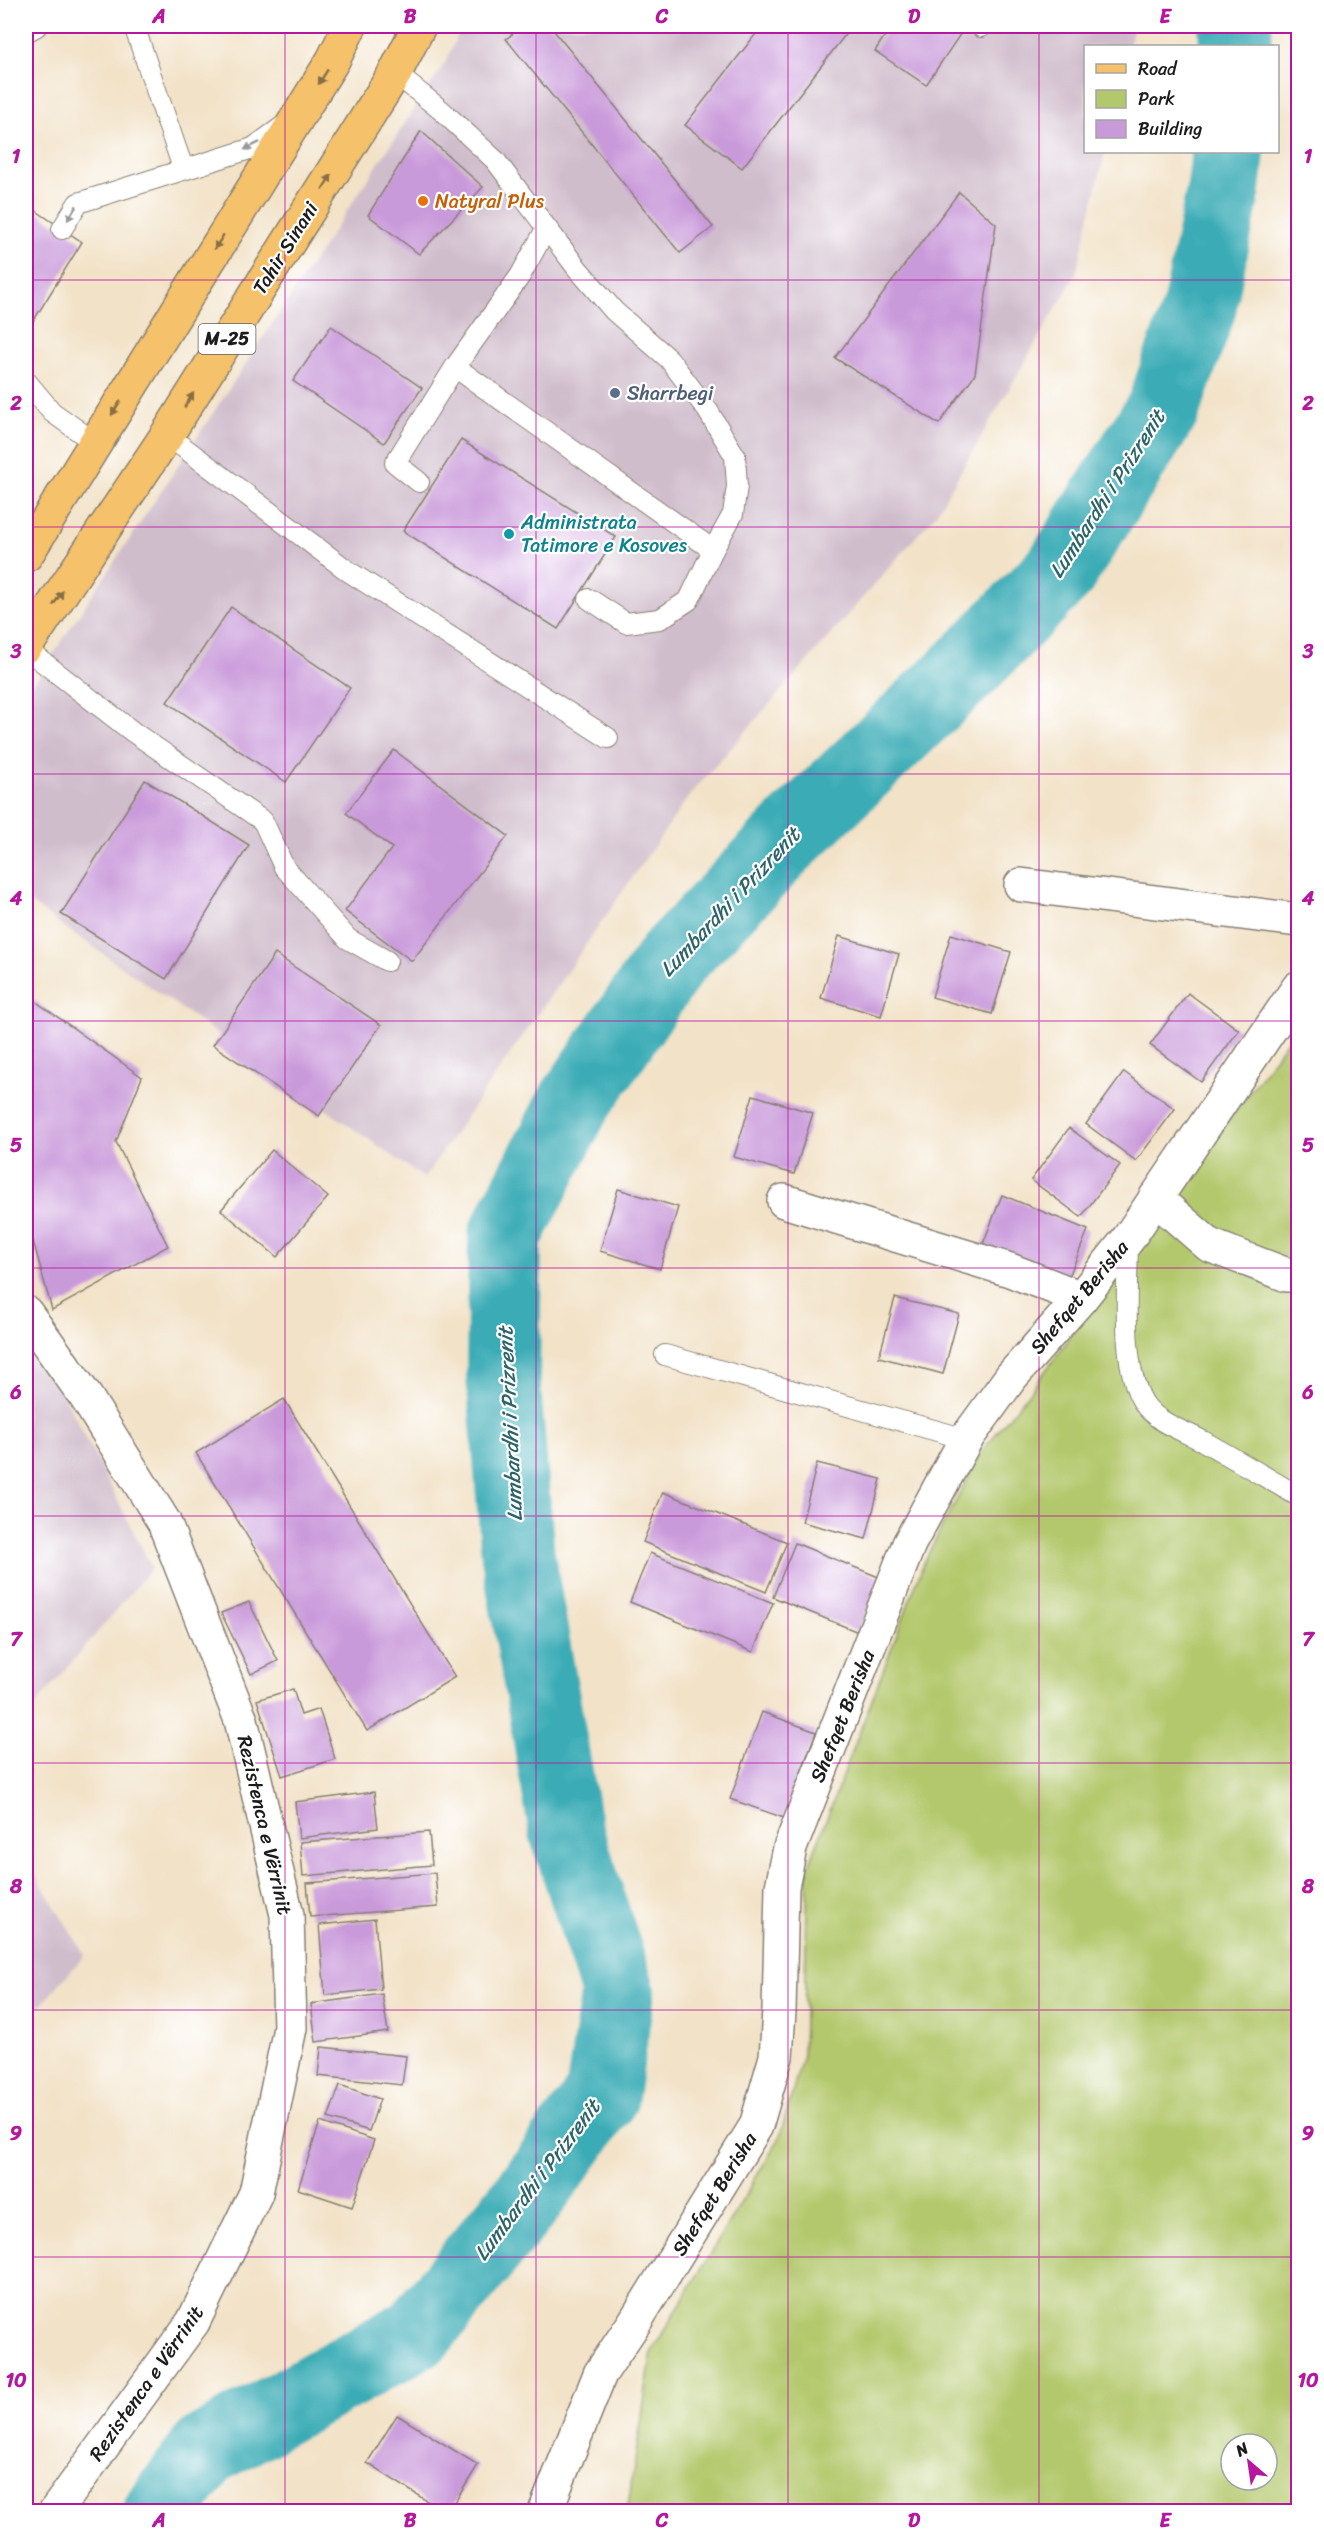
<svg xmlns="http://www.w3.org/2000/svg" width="1324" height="2537" font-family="Sriracha,sans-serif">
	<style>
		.industrial { fill: #d0bdcc }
		.green { fill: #b3c86c; stroke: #687244; stroke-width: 1.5; fill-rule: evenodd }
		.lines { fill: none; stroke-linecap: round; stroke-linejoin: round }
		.river { stroke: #3bacb6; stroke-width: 74 }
		.building { fill: #c99ada }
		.lane-casing { stroke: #877f72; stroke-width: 22 }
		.street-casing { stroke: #877f72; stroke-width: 36 }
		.primary-casing { stroke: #877f72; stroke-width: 36 }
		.lane { stroke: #fff; stroke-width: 20 }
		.street { stroke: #fff; stroke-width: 33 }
		.primary { stroke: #f5c16b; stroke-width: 33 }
		.oneway { fill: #886e44 }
		.oneway2 { fill: #999 }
		.grid { fill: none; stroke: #b5179e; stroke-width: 1.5; stroke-opacity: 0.55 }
		.food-dot { fill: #e8710a; stroke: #fff; stroke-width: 2 }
		.service-dot { fill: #5c6f8a; stroke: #fff; stroke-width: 2 }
		.culture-dot { fill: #0f9aa8; stroke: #fff; stroke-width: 2 }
		.labels { text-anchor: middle; stroke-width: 4.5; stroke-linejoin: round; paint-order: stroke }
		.shield { fill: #fff; stroke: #606060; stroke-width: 1.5 }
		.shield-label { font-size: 18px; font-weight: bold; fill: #1c1c1c }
		.food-label { font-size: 20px; fill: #c56008; stroke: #fff; text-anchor: start }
		.street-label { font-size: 20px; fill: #1c1c1c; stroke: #fff }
		.service-label { font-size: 20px; fill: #4e5e75; stroke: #fff; text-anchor: start }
		.culture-label { font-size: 20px; fill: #0d838f; stroke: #fff; text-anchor: start }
		.water-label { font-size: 21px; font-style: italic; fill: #2c6469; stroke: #fff }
		.neatline { fill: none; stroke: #b5179e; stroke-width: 2 }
		.grid-label { font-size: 20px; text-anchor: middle; font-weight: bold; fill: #b5179e }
	</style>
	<rect width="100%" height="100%" fill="#fff"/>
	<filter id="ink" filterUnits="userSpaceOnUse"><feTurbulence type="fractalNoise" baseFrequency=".0167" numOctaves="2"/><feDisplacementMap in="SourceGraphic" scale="12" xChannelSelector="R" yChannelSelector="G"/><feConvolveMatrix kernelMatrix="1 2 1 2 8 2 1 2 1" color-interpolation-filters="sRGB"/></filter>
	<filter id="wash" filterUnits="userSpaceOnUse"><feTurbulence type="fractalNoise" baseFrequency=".008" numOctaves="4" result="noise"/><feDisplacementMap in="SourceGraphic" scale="24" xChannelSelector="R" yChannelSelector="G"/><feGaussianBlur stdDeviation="1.35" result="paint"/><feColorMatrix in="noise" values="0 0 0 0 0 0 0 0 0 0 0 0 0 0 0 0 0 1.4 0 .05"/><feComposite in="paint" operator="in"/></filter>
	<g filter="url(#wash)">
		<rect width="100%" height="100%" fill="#f2e2c7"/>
		<!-- industrial -->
		<g class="industrial">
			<polygon points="462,26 1134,26 1129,46 1086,46 1086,152 1105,152 1076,274 936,514 689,796 424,1178 26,900 26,695 445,63"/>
			<polygon points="26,1349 66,1399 152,1568 26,1716"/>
			<polygon points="26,1860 85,1955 26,2022"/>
		</g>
		<!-- green -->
		<path class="green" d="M1298,1026V2511L627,2512L652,2351L779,2139L803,2055L808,1868L925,1560L982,1451L1035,1385ZM1231,2444H1267V2480H1231Z"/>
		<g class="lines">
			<!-- river -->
			<g class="river">
				<polyline points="1235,26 1236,46"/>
				<polyline points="160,2512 205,2451 418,2332 527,2199 602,2095 618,1991 566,1831 518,1556 503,1376 505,1236 574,1103 674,957 793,833 968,666 1060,572 1163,409 1199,309 1224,187 1228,152"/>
			</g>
		</g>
		<g id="blocks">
			<!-- building -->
			<g class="building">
				<polygon points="523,26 550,26 713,227 680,253 506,39"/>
				<polygon points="762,26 852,26 742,168 685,125"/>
				<polygon points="891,26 957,26 963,30 926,85 875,51"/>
				<polygon points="421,131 483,187 419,254 368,215"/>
				<polygon points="959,192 996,224 975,374 939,424 835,358"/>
				<polygon points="26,204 82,242 29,328 26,325"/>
				<polygon points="331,326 422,388 384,443 293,381"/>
				<polygon points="461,440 616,537 558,629 403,531"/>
				<polygon points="231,607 350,688 286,782 167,702"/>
				<polygon points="394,750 508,836 412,961 345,911 392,848 346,813"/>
				<polygon points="145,780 249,845 166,979 61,914"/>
				<polygon points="951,934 1011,952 992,1014 932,997"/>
				<polygon points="839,936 899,954 881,1016 821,998"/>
				<polygon points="275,954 381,1025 319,1116 213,1045"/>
				<polygon points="1188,993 1239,1030 1201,1082 1150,1045"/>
				<polygon points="28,996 142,1077 116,1142 168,1246 52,1310 26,1215 26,1004"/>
				<polygon points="1124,1072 1175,1109 1136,1161 1086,1124"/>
				<polygon points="753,1095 813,1113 794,1174 734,1157"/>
				<polygon points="1069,1128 1120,1165 1081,1217 1031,1180"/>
				<polygon points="272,1150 328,1197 277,1257 221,1210"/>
				<polygon points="618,1189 678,1207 660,1269 600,1251"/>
				<polygon points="1002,1195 1088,1230 1066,1284 981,1249"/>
				<polygon points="895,1298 959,1314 943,1374 879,1357"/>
				<polygon points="284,1399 455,1677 367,1731 196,1453"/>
				<polygon points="817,1463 881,1479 866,1539 802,1522"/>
				<polygon points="663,1492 787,1542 766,1592 643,1542"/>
				<polygon points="795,1543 881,1578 858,1632 773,1597"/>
				<polygon points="650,1553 773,1603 753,1652 630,1602"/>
				<polygon points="249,1602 278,1661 251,1674 221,1613"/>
				<polygon points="293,1689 301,1715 319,1709 335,1759 282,1776 257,1700"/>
				<polygon points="762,1712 816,1732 784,1818 730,1799"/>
				<polygon points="374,1792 378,1828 299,1838 295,1802"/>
				<polygon points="429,1832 432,1865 303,1876 300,1842"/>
				<polygon points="435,1873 438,1907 310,1917 307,1883"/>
				<polygon points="375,1919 381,1989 325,1995 319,1925"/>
				<polygon points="382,1994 388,2032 316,2042 311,2004"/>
				<polygon points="321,2047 406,2056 402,2085 318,2076"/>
				<polygon points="340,2085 380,2099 369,2131 328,2118"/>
				<polygon points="320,2122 374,2140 352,2207 298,2189"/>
				<polygon points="397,2415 478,2465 449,2512 444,2512 367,2463"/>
			</g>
		</g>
	</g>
	<g filter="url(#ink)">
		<use href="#blocks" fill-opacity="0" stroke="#877f72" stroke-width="1.5"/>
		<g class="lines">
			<defs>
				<g id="lane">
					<polyline points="134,26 183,168"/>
					<polyline points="981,26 981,27"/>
					<polyline points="26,32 37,26"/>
					<polyline points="395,73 441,110 495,160 577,268 614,311 669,359 708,411 735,456 737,486 733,514 713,550 689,600 660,619 626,623 589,599"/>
					<polyline points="62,229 78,203 253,148 286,124"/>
					<polyline points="455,367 713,550"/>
					<polyline points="26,381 52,412 94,442"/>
					<polyline points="167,435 348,571 608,738"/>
					<polyline points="419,482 395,463 455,367 520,276 546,229"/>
					<polyline points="26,649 133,732 263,821 284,867 348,939 387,961"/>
					<path d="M1128,1239C1128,1283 1120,1365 1143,1402C1156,1423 1182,1430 1203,1441C1235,1459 1267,1478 1298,1496"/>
					<polyline points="665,1355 966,1439"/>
				</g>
				<g id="street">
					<polyline points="1021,885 1298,920"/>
					<polyline points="1155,1198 1209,1245 1287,1275 1298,1275"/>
					<polyline points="784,1201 1010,1270 1081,1298"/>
					<polyline points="26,1313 86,1397 164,1522 241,1720 287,1915 290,2028 256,2193 193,2322 55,2512"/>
					<polyline points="545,2512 600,2374 634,2323 756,2126 776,2057 779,2011 782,1887 790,1848 909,1544 966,1439 1011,1377 1081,1298 1128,1239 1298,988"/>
				</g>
				<g id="primary">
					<polyline points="26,555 333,60 350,26"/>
					<polyline points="26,646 167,435 395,73 419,26"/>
				</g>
			</defs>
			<!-- lane casing -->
			<use href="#lane" class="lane-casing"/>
			<!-- street casing -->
			<use href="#street" class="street-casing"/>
			<!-- primary casing -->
			<use href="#primary" class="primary-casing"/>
			<!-- lane -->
			<use href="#lane" class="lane"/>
			<!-- street -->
			<use href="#street" class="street"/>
			<!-- primary -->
			<use href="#primary" class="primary"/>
		</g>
		<!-- one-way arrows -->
		<defs><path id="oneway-solid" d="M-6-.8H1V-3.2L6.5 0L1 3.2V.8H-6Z" transform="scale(1.5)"/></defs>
		<g class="oneway">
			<use href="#oneway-solid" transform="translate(323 77) rotate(122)"/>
			<use href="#oneway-solid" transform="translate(327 182) rotate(-58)"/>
			<use href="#oneway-solid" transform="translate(219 242) rotate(122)"/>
			<use href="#oneway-solid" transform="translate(189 400) rotate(-58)"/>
			<use href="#oneway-solid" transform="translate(116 408) rotate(122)"/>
			<use href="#oneway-solid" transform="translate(58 598) rotate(-56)"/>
		</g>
		<g class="oneway2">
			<use href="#oneway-solid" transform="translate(252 146) rotate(154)"/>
			<use href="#oneway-solid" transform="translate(72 213) rotate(122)"/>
		</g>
	</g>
	<!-- grid -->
	<path class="grid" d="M285,26V2512M536,26V2512M788,26V2512M1039,26V2512M26,280H1298M26,527H1298M26,774H1298M26,1021H1298M26,1268H1298M26,1516H1298M26,1763H1298M26,2010H1298M26,2257H1298"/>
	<!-- markers -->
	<circle class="food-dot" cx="423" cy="201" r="6"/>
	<circle class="service-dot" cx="615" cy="393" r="6"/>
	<circle class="culture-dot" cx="509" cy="534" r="6"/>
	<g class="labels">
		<!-- shield labels -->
		<rect class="shield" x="198.5" y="324" width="57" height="30" rx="4.5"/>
		<g class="shield-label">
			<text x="227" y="345">M-25</text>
		</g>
		<!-- food labels -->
		<g class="food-label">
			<text x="435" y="208">Natyral Plus</text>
		</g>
		<!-- street labels -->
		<g class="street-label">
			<text transform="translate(285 248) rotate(-58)" y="7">Tahir Sinani</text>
			<text transform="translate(1079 1297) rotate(-50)" y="7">Shefqet Berisha</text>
			<text transform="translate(842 1716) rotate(-68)" y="7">Shefqet Berisha</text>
			<text transform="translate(265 1825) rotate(77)" y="7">Rezistenca e Vërrinit</text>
			<text transform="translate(714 2194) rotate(-58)" y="7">Shefqet Berisha</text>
			<text transform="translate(146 2383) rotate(-55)" y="7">Rezistenca e Vërrinit</text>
		</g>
		<!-- service labels -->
		<g class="service-label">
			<text x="627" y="400">Sharrbegi</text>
		</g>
		<!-- culture labels -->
		<g class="culture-label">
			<text x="521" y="529">Administrata<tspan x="521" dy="23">Tatimore e Kosoves</tspan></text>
		</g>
		<!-- water labels -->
		<g class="water-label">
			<text transform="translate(1107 494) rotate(-57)" y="7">Lumbardhi i Prizrenit</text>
			<text transform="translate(730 902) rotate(-47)" y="7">Lumbardhi i Prizrenit</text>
			<text transform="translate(510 1424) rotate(-93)" y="7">Lumbardhi i Prizrenit</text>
			<text transform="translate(537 2180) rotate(-53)" y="7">Lumbardhi i Prizrenit</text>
		</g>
	</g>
	<!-- margin -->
	<rect width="1324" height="2537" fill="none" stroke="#fff" stroke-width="66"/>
	<!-- legend -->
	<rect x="1084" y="45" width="195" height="108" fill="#ffffff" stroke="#a4a4a4" stroke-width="1.5"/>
	<rect x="1096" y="64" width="30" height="9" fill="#f5c16b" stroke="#a4a4a4" stroke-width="1.5"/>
	<text x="1138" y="75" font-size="18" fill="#1c1c1c">Road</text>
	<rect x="1096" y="90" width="30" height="18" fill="#b3c86c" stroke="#a4a4a4" stroke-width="1.5"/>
	<text x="1138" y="105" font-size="18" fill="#1c1c1c">Park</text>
	<rect x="1096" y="120" width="30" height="18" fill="#c99ada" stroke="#a4a4a4" stroke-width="1.5"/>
	<text x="1138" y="135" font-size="18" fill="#1c1c1c">Building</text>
	<!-- north arrow -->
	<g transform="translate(1249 2462) rotate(331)"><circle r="28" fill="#ffffff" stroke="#a4a4a4" stroke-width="1.5"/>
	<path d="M0-4.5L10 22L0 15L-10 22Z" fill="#b5179e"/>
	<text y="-9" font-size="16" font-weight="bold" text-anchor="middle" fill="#1c1c1c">N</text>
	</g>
	<rect x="33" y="33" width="1258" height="2471" class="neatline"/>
	<g class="grid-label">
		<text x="159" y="23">A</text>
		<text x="410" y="23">B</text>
		<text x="662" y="23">C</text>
		<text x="914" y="23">D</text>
		<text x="1165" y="23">E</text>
		<text x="16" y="163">1</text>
		<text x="1308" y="163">1</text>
		<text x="16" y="410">2</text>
		<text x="1308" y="410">2</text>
		<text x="16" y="658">3</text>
		<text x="1308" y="658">3</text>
		<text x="16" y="905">4</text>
		<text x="1308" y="905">4</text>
		<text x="16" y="1152">5</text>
		<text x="1308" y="1152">5</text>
		<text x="16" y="1399">6</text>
		<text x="1308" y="1399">6</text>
		<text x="16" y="1646">7</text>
		<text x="1308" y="1646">7</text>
		<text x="16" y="1893">8</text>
		<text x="1308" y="1893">8</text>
		<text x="16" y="2140">9</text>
		<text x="1308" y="2140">9</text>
		<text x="16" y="2387">10</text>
		<text x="1308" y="2387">10</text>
		<text x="159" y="2527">A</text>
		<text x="410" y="2527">B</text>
		<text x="662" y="2527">C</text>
		<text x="914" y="2527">D</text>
		<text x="1165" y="2527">E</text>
	</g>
</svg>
